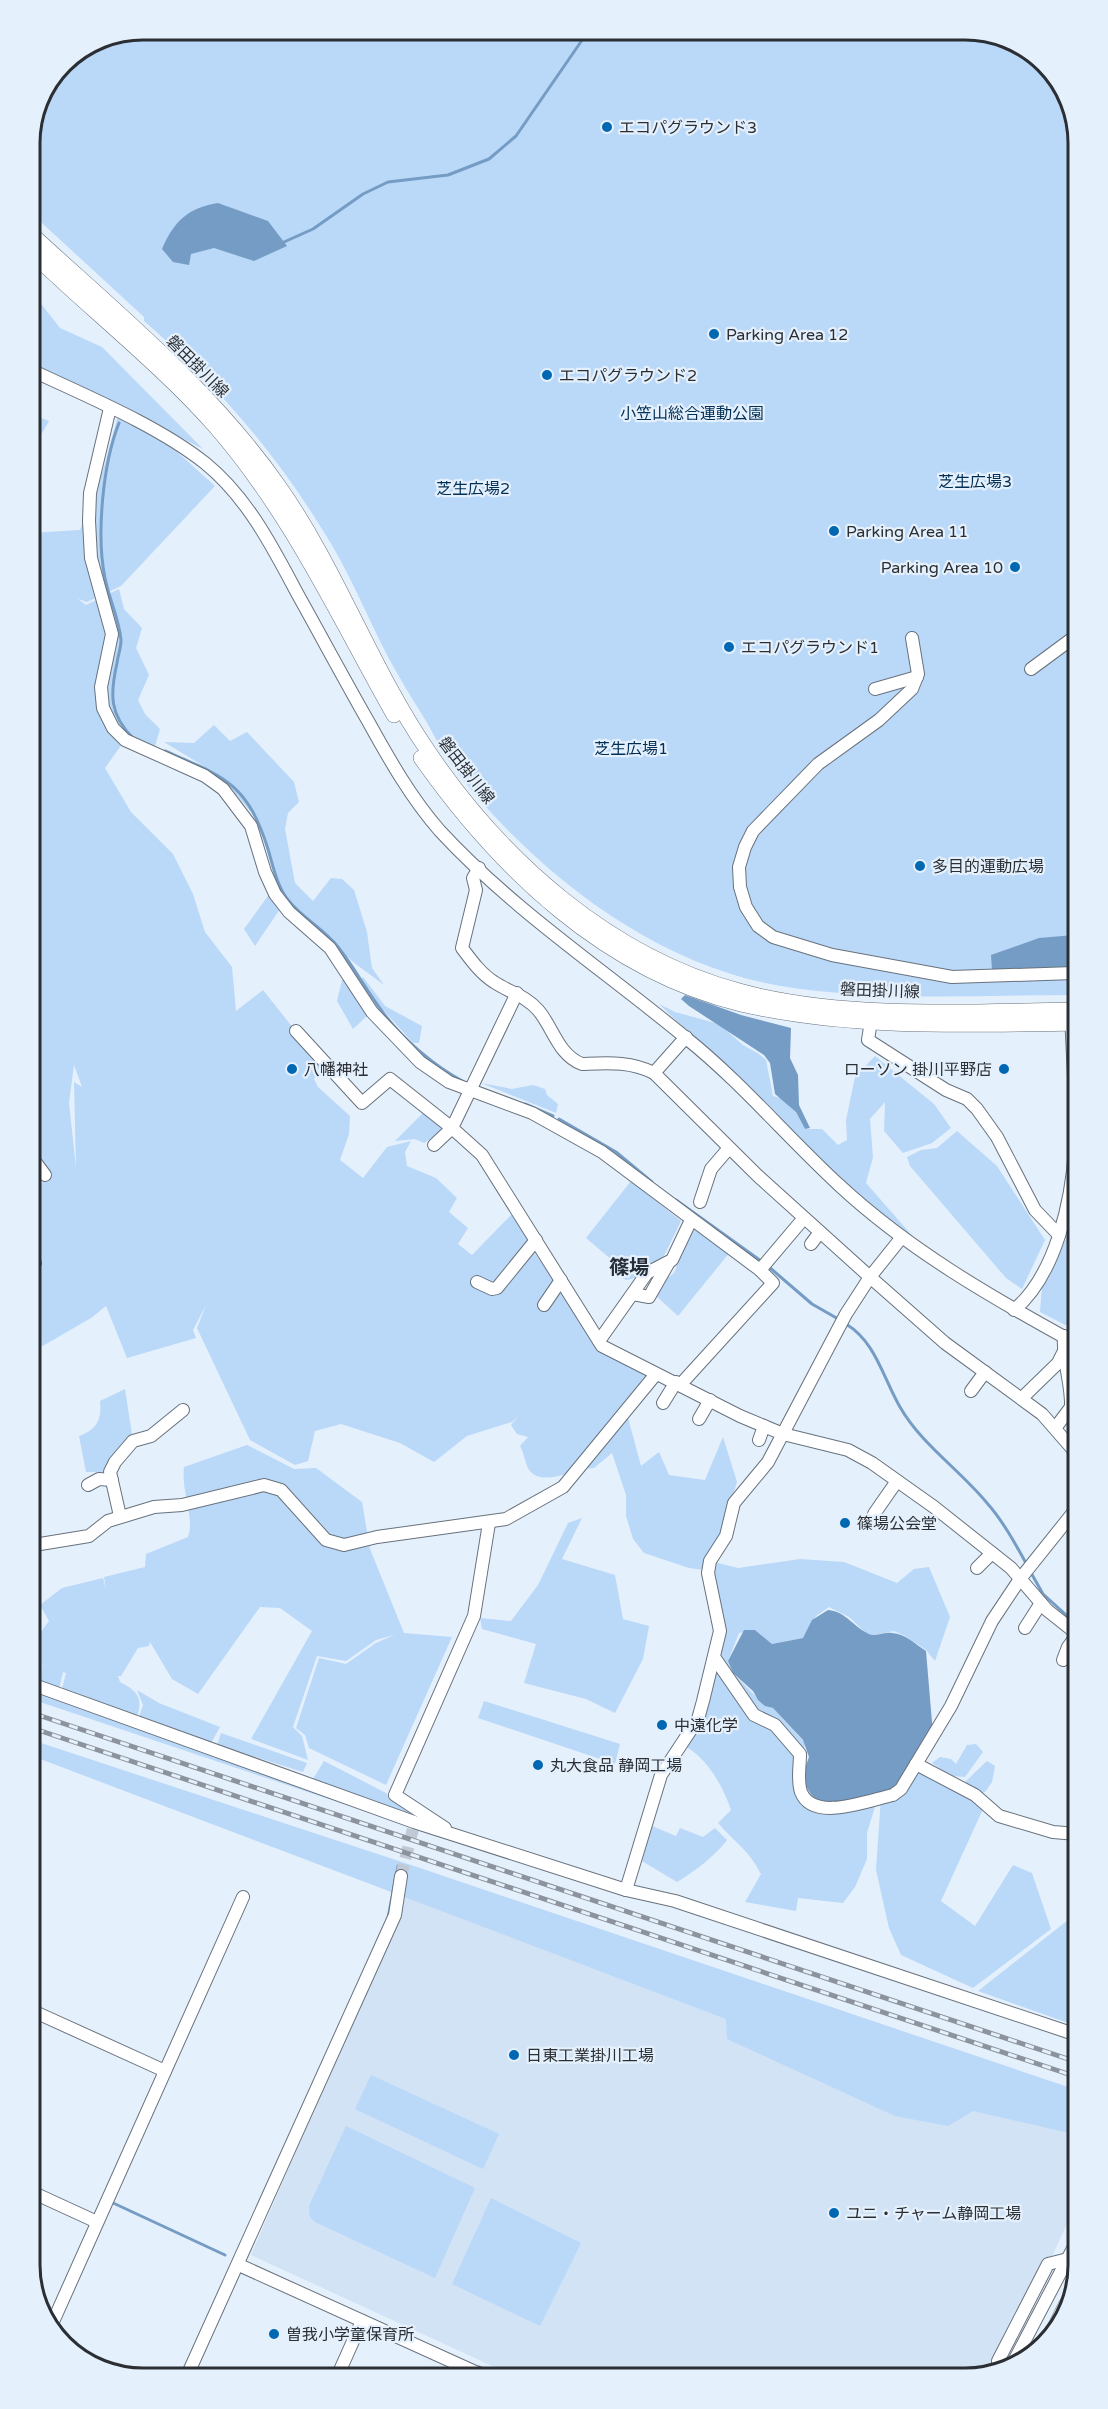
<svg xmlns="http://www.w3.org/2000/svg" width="1108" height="2409" font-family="'Varela Round','Noto Sans JP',sans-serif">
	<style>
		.built { fill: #d1e3f4 }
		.green { fill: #bad8f8; fill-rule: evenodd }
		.water { fill: #759cc4 }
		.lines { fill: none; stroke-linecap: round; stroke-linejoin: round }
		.stream { stroke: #759cc4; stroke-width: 3 }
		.minor-tunnel { stroke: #c0c9d5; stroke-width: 12; stroke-dasharray: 12 6; stroke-linecap: butt }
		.minor-casing { stroke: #68727d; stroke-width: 14 }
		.major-casing { stroke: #68727d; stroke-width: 16 }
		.minor { stroke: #fff; stroke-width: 12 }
		.major { stroke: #fff; stroke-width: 15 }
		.rail-casing { stroke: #8c939c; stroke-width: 5 }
		.rail { stroke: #e5f0fd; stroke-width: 3; stroke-dasharray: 9; stroke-linecap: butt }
		.poi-dot { fill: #0068b3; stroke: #e5f0fd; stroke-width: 2 }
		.labels { text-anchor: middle; stroke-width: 4.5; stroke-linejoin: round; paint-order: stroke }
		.poi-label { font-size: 16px; fill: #2b2f34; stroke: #e5f0fd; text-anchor: start }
		.street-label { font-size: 16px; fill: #2b2f34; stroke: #e5f0fd }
		.park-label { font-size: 16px; fill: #022f55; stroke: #e5f0fd }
		.quarter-label { font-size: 20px; font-weight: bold; fill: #252e37; stroke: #e5f0fd }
		.rim { fill: none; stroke: #2b2f34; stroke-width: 3 }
	</style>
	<rect width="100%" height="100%" fill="#e5f0fd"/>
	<!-- built -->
	<polygon class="built" points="411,1885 1078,2111 1078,2200 998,2373 514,2376 251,2255"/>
	<!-- green -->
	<g class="green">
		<path d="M143,30H973L1034,54L1072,107L1074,995C977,995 878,1002 781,986C652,965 528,867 451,764C442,751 434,735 426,721C413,700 400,679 388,657C366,614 348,569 322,529C274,451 213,381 144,321V317L30,212V136L63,63L100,38Z"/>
		<polygon points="31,291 60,328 102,347 203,449 94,393 31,381"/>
		<path d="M119,412L155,432L215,486L121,586L87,602L78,599L86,605L119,589L124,609L142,628L136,648L149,675L138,700L145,714L160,729L154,750L125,740L105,768L131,812L173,854L193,894L205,932L232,967L236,1011L263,990L321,1063L314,1079L318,1087L350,1116L349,1134L340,1160L363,1178L387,1147L411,1141L405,1152L407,1166L436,1178L457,1198L449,1212L468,1228L458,1244L472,1255L514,1212L533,1251L601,1348L646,1375L597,1436L627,1414L641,1466L659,1452L669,1475L705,1480L723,1437L737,1482L721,1532L704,1570L689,1568L644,1553L633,1539L626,1516V1495L612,1453L594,1468C577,1467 540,1490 528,1468C525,1462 524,1453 520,1446L528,1437L517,1434L511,1425L518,1417L512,1422L467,1436L434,1462L400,1443L341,1424L315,1431L308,1461L295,1465L250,1440L197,1328L206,1305L193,1330L196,1338L127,1358L106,1306L91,1318L34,1351L33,1193L47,1176L33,1158L31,533L80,530L104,467ZM74,1065L82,1087L74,1082L76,1168L69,1103Z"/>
		<polygon points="31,414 49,421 31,452"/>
		<polygon points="214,725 230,741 247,732 294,782 299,802 288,813 285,829 295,883 313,901 331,878 342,879 354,890 367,932 372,968 384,985 353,962 288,900 277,878 257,819 220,776 164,742 194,743"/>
		<polygon points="270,893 280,909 255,946 244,929"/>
		<polygon points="343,976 368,1015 353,1029 337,1001"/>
		<polygon points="363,977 385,1006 422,1026 419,1043 413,1043 359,983"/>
		<polygon points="659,1004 675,1012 719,1024 743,1045 759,1054 766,1060 773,1096 790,1101 805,1129 822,1129 838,1145 847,1140 846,1120 855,1077 875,1056 934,1104 951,1128 932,1143 903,1153 884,1131 885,1102 870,1119 873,1157 866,1183 916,1240 857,1194"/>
		<polygon points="481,1083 512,1089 533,1085 545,1089 547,1095 558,1104 556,1113"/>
		<polygon points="425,1111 446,1128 424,1143 415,1139 395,1141"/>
		<polygon points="957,1131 997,1166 1045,1240 1022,1289 1006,1278 910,1166 907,1157 921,1150 937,1148"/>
		<polygon points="631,1181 681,1221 656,1272 627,1280 621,1278 619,1266 586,1238"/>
		<polygon points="1075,1204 1075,1330 1040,1312 1042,1286 1067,1237"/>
		<polygon points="695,1228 730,1252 678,1316 654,1294 655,1287 674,1273 690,1231"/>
		<path d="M125,1389L133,1441L110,1472H86L79,1436C97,1430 102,1419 100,1401Z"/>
		<path d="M247,1445L294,1469L316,1468L362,1502L370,1549L404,1633L452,1637L386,1785L309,1748L305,1735L296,1728L319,1658L346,1664L376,1643L394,1635L376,1640L346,1661L317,1656L293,1727L302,1736L308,1760L251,1739L312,1631L280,1608L260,1607L198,1694L172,1679L150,1642L149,1646L138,1648L121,1676H118L120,1682C136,1690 144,1698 137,1716L62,1689L66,1673L63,1672L59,1689L34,1681V1663L47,1667L34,1662V1641L49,1621L40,1605L62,1588L103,1578L106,1589L104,1577L145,1567L146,1554L188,1537C195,1518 181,1492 184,1467Z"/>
		<polygon points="582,1518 562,1559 615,1575 623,1619 649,1626 643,1659 615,1713 586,1699 524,1683 536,1644 482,1629 480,1618 511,1621 538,1585 568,1523"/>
		<path d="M800,1559L844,1562L897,1583L914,1569L929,1567L950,1617L935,1661L926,1650L905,1636L894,1631L874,1635L866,1633L849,1617L829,1607L816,1616L803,1638L772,1644L755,1630L739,1633L728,1661L733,1673L763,1704L773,1708L805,1743C803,1763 799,1780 813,1797L876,1803L867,1833V1859L855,1887L843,1903L798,1898L796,1911L745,1902L761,1874C749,1850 735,1843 718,1823L731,1810C724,1788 706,1756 684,1746L717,1648L710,1561L738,1568Z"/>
		<polygon points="34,1688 409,1826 34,1700"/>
		<polygon points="137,1690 159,1703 220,1727 211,1743 139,1717 143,1705"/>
		<polygon points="484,1701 620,1744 615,1764 478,1718"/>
		<polygon points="221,1733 307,1763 303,1772 217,1745"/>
		<polygon points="35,1741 411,1865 1077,2090 1078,2135 973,2111 948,2126 895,2116 727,2039 726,2019 35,1757"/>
		<polygon points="976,1744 983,1752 965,1777 951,1776 932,1763 940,1757 951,1759 956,1764 967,1745"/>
		<polygon points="324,1761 386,1793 391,1800 409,1810 409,1816 313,1779"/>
		<polygon points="987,1761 995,1766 992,1782 985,1792 979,1794 965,1782"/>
		<polygon points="914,1768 964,1788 983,1809 941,1901 975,1926 1013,1865 1032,1873 1051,1929 973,1988 901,1955 889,1928 876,1870 881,1797"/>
		<path d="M652,1826L676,1836L680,1828L703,1837L715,1828L727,1840C717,1854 693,1873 677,1882L642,1861Z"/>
		<polygon points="1077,1913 1077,2026 978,1991"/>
		<polygon points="371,2075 499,2134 483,2169 355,2109"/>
		<polygon points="346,2126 475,2188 435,2278 315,2222 310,2217 309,2206"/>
		<polygon points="491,2198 581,2243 540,2326 452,2284"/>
	</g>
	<!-- water -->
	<g class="water">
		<path d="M218,203L268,221L287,246L254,261L214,248L191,254L189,265L173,262L162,249C174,221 188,208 218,203Z"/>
		<polygon points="1074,935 1074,967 992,970 991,955 1039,938"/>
		<polygon points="685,995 741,1015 791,1028 790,1058 798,1075 799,1105 810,1128 805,1129 796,1112 775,1094 770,1063 764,1055 689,1006 681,999"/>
		<path d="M828,1610C847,1612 853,1627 869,1634C876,1637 884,1632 892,1633C906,1634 915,1644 926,1651L933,1734L890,1794C874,1797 833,1809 818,1801C810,1796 806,1785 802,1777L809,1757L803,1740L773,1708L765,1706L758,1700L753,1691L733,1673L728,1661L744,1630H755L772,1644L803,1638L812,1620Z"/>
	</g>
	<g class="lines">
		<!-- stream -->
		<g class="stream">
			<polyline points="284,242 313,229 363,194 388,182 448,175 489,159 516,136 589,30"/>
			<path d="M119,423C103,463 96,535 105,578C109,599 119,618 121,640C121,648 118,655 117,663C110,694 109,715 134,739"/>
			<path d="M165,751C225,777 247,783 268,849C273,866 277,886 288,900C302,918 324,929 338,947C354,967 366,990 382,1011C401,1038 435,1067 464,1082"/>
			<polyline points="525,1104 553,1116"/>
			<polyline points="559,1119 616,1152 652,1182"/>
			<polyline points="676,1200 764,1263"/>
			<polyline points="769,1267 812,1304 840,1320"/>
			<path d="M846,1324C876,1342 883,1378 900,1407C921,1444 960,1470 987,1503C1003,1521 1016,1545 1027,1565"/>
			<polyline points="1030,1571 1043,1594 1076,1624"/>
			<polyline points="388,1918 398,1866"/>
			<polyline points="111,2202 225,2255"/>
			<polyline points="479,2367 500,2376"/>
		</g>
		<!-- minor-tunnel -->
		<polyline class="minor-tunnel" points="401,1876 417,1813"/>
		<defs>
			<g id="minor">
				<path d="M31,370C86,396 157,425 205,463C247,497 272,546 297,593C321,636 344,679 368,721C389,759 411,798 440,831C513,910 604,970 686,1038C741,1082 787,1137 839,1185C909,1250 991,1297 1075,1343"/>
				<polyline points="110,408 90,493 89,521 91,558 112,634 101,687 103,708 113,728 125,740 205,776 223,789 251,826 265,872 275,894 289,912 330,948 372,1012 420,1062 449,1082 532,1113 602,1152 760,1270 773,1283 681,1384"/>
				<polyline points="912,638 918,674 912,689 879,720 818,764 753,831 745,847 739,867 740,887 746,907 758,926 773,937 832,955 952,977 1074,973"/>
				<polyline points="1031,669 1073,638"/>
				<polyline points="875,689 917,677"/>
				<path d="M479,868L473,878L476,890L462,948C471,960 481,974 494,982C509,992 526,996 538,1010C553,1027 558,1055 582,1064C608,1063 630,1061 654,1073L686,1037"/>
				<polyline points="517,993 452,1128 482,1155 602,1346 740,1416 783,1434 848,1450 872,1463 934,1507 1011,1568 1047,1610 1076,1633"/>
				<polyline points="1071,1015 1075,1097"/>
				<polyline points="871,1021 868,1040 946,1090 967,1099 977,1109 997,1137 1035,1210 1059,1235"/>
				<polyline points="296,1031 362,1103 390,1079 452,1128 434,1145"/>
				<polyline points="654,1073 758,1176 870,1277 945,1343 1042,1414 1076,1453"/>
				<polyline points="33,1159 45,1175"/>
				<polyline points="700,1202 711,1169 729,1148"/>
				<polyline points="811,1244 820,1232"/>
				<polyline points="33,1266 35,1263"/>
				<polyline points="760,1270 804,1218"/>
				<polyline points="477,1282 492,1289 497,1288 536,1240"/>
				<polyline points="633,1294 649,1297 669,1262"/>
				<polyline points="544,1305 561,1280"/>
				<path d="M1014,1310C1056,1275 1072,1200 1075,1148"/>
				<polyline points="599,1341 647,1273 672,1260 691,1220"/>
				<polyline points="971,1391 985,1372"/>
				<polyline points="1022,1398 1058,1363 1063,1353"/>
				<polyline points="663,1403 676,1382"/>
				<polyline points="699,1419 710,1400"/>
				<path d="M1056,1427L1071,1407C1072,1383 1062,1361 1064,1336"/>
				<polyline points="759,1440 764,1426"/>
				<polyline points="88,1485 99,1479 112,1480"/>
				<polyline points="874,1514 897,1481"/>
				<polyline points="120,1516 110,1472 115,1462 133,1441 151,1436 183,1410"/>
				<polyline points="34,1545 89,1536 108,1521 154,1507 182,1505 264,1485 281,1490 326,1540 344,1545 377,1537 506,1519 563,1487 656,1374"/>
				<polyline points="977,1568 992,1553"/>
				<polyline points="1025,1628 1041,1603"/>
				<path d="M714,1657L754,1715L775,1725L800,1754C800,1767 797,1780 801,1792C813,1823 869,1800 893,1795L901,1789L951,1706L992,1621L1020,1579L1076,1509"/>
				<polyline points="1063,1660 1068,1647 1076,1636"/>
				<polyline points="34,1685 414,1822 626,1890 675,1901 1077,2035"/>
				<polyline points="916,1764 975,1795 999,1816 1053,1832 1077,1834"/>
				<polyline points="445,1828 395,1795 474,1616 489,1523"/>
				<polyline points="626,1890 661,1775 698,1719 703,1701 720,1631 708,1573 710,1561 726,1536 734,1503 768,1462 846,1314 870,1277 902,1237"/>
				<polyline points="35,2012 165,2071"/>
				<polyline points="36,2194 97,2222"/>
				<polyline points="239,2265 484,2376"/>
				<polyline points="52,2324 243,1897"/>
				<polyline points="1012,2365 1078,2239"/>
				<polyline points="1000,2373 998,2361 1048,2264 1068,2259"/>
				<polyline points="337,2377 362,2321"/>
				<polyline points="186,2378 395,1915 401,1876"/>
			</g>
			<g id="major">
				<path d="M30,233C118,314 212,390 280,488C338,571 371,668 428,751C502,861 610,956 739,991C841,1019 969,1012 1074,1010"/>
				<path d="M31,252C90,309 161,365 215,426C291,513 338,616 394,715"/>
				<path d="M421,758C499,869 605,971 741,1004C849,1029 964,1025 1074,1023"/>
				<polyline points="1051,2335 1066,2305"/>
			</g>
		</defs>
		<!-- minor casing -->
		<use href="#minor" class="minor-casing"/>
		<!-- major casing -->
		<use href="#major" class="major-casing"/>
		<!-- minor -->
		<use href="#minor" class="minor"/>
		<!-- major -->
		<use href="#major" class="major"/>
		<defs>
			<g id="rail">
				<polyline points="35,1714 1077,2062"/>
				<polyline points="35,1729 1077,2077"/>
			</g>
		</defs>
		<!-- rail casing -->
		<use href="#rail" class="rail-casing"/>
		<!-- rail -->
		<use href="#rail" class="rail"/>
	</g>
	<!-- markers -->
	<g class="poi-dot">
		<circle cx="607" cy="127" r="6"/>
		<circle cx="714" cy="334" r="6"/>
		<circle cx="547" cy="375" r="6"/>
		<circle cx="834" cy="531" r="6"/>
		<circle cx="1015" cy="567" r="6"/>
		<circle cx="729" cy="647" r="6"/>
		<circle cx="920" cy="866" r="6"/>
		<circle cx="292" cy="1069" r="6"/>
		<circle cx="1004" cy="1069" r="6"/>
		<circle cx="845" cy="1523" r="6"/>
		<circle cx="662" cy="1725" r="6"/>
		<circle cx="538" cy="1765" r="6"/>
		<circle cx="514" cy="2055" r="6"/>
		<circle cx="834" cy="2213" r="6"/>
		<circle cx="274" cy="2334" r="6"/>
	</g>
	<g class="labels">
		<!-- poi labels -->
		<g class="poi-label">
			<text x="619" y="133">エコパグラウンド3</text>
			<text x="726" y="340">Parking Area 12</text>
			<text x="559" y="381">エコパグラウンド2</text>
			<text x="846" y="537">Parking Area 11</text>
			<text x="1003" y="573" text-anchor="end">Parking Area 10</text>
			<text x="741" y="653">エコパグラウンド1</text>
			<text x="932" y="872">多目的運動広場</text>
			<text x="304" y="1075">八幡神社</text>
			<text x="992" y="1075" text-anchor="end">ローソン 掛川平野店</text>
			<text x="857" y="1529">篠場公会堂</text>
			<text x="674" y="1731">中遠化学</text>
			<text x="550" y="1771">丸大食品 静岡工場</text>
			<text x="526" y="2061">日東工業掛川工場</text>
			<text x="846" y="2219">ユニ・チャーム静岡工場</text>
			<text x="286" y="2340">曽我小学童保育所</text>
		</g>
		<!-- street labels -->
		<g class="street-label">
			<text transform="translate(198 366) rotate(45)" y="6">磐田掛川線</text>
			<text transform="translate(467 770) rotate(52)" y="6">磐田掛川線</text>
			<text transform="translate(880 990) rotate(2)" y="6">磐田掛川線</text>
		</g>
		<!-- park labels -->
		<g class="park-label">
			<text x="692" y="419">小笠山総合運動公園</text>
			<text x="975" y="487">芝生広場3</text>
			<text x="473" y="494">芝生広場2</text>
			<text x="631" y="754">芝生広場1</text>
		</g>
		<!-- quarter labels -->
		<g class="quarter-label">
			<text x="629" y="1274">篠場</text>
		</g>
	</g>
	<!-- crop -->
	<path d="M0 0H1108V2409H0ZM143 40H965A103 103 0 0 1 1068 143V2265A103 103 0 0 1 965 2368H143A103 103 0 0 1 40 2265V143A103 103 0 0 1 143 40Z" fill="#e5f0fd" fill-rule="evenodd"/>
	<path class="rim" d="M143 40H965A103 103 0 0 1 1068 143V2265A103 103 0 0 1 965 2368H143A103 103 0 0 1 40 2265V143A103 103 0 0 1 143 40Z"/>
</svg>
